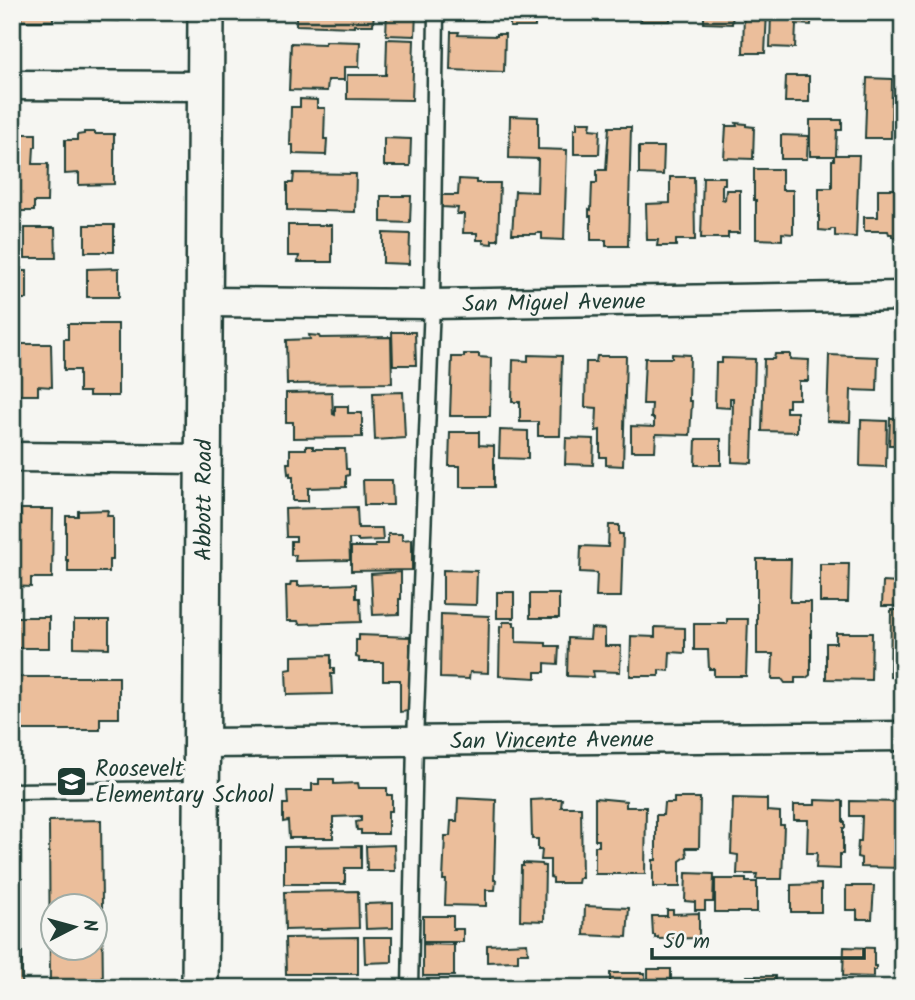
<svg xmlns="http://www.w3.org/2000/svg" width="915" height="1000" font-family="Kalam,sans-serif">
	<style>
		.building { fill: #ebbe9b; stroke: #1f3d34; stroke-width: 2; fill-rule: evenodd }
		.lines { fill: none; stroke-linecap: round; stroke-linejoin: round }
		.service-casing { stroke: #1f3d34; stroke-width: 19 }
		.minor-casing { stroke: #1f3d34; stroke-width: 33 }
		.tertiary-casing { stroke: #1f3d34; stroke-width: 40 }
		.service { stroke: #f6f6f2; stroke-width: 14 }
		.minor { stroke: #f6f6f2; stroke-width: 28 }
		.tertiary { stroke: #f6f6f2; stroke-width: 35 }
		.labels { text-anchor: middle; stroke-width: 7; stroke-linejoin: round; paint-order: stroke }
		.street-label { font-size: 23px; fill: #1f3d34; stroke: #f6f6f2 }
		.poi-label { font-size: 23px; fill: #1f3d34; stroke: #f6f6f2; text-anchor: start }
	</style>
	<rect width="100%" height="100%" fill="#f6f6f2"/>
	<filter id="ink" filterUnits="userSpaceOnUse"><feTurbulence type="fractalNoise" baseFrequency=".0143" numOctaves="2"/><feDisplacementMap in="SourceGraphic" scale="14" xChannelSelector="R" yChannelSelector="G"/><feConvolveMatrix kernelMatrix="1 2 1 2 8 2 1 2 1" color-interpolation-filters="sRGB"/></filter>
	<g filter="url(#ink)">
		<!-- building -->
		<g class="building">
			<rect x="21" y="12" width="32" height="9"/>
			<polygon points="79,12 119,12 119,21 98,20 97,17 79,18"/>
			<polygon points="289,12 374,12 373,25 354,25 354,27 296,25 296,13"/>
			<polygon points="387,12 416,12 415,36 386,35"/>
			<rect x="456" y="12" width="27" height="8"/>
			<polygon points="510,12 538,12 538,14 535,14 535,27 510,27"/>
			<rect x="612" y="12" width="24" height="7"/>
			<polygon points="642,12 670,12 670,21 641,21"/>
			<polygon points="675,12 700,12 700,15 675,14"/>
			<polygon points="704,12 733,12 732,24 704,23"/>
			<polygon points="744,12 767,12 765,53 743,53"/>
			<polygon points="771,12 812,12 811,25 796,24 795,48 770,47"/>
			<rect x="898" y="12" width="5" height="11"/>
			<polygon points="451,32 459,32 458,35 497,36 497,34 505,34 504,72 450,70"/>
			<polygon points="387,39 414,40 412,100 347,99 347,75 386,75"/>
			<polygon points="325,41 360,42 359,67 344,67 344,80 328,80 327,91 289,90 291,43 325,44"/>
			<polygon points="786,76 809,76 809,102 785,102"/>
			<polygon points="867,78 892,79 891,138 865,138"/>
			<polygon points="300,99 317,100 317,108 325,108 324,139 327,139 326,155 293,154 293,145 290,145 291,107 300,107"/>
			<polygon points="510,116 538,117 538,149 567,150 564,240 542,239 542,233 536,233 536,234 512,234 515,191 537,192 538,159 509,158"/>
			<polygon points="810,120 842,120 842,130 837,130 836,155 859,155 856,237 835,236 835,229 831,229 830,231 819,230 819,188 832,188 832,160 834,160 834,156 810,156"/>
			<polygon points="577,122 591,122 590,129 600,130 599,154 574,154 574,129 577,129"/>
			<polygon points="736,123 746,124 746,126 754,127 753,159 724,158 726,126 737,126"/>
			<polygon points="609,127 631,127 628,246 606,246 606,240 591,240 591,216 589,216 589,209 591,210 592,183 597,183 597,170 606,170"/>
			<polygon points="84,132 95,132 95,134 114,134 114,184 79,185 79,173 65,174 65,140 77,140 77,135 84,134"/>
			<polygon points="21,134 36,134 36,147 34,147 33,164 48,164 47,202 34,202 34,211 12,211 12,143 14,143 15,137 22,138"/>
			<polygon points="781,135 808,136 807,159 781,159"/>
			<polygon points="384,138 411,139 410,166 384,166"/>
			<polygon points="639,147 664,147 663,175 639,174"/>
			<polygon points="754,169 782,169 782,190 793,190 793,234 782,233 782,240 756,239 756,200 754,200"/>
			<polygon points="294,173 356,174 355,212 287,210 287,183 293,183"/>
			<polygon points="670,177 694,177 695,240 676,240 676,246 657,246 658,240 647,240 646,204 670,203"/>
			<polygon points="703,177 725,177 725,184 722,184 722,199 725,200 726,190 740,190 740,233 728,233 728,238 701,238"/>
			<polygon points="459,179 476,180 476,183 500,183 498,240 492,240 492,244 483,243 483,240 477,240 477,233 463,233 464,214 457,214 458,208 442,207 442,195 458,195"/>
			<polygon points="878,189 903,189 903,234 901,234 900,237 892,237 892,234 889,234 888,231 864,231 864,217 878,217"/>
			<polygon points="381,196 411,196 410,223 381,222"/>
			<rect x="85" y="225" width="29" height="27"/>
			<polygon points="288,225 332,225 332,262 298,262 299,256 288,256"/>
			<polygon points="25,228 55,228 56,258 25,258"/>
			<polygon points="383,233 410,234 409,264 383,263"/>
			<polygon points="119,268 119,297 87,297 87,269"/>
			<rect x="12" y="271" width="15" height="28"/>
			<polygon points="68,324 118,324 118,396 89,396 89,392 79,392 79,370 64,370 64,339 68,339"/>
			<polygon points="392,332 415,332 416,365 393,365"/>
			<polygon points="12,335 19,335 19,344 51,344 52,387 38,386 38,395 17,395 18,366 12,366"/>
			<polygon points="309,335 319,336 320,338 391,337 392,383 287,384 286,340 310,339"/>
			<polygon points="464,354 479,354 479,357 491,358 490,416 450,416 452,357 464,357"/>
			<polygon points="672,354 690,355 689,401 692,401 690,435 656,434 655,451 631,451 631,426 654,427 654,418 651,418 652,404 643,404 645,358 672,358"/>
			<polygon points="775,354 790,354 790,359 809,360 808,381 799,381 799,399 789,399 789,407 786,407 786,412 797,412 797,432 762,431 764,359 774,359"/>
			<polygon points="528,355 562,356 560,436 538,436 538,422 520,422 520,402 512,402 513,360 528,361"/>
			<polygon points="829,355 878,357 877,391 851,390 850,422 827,421"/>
			<polygon points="597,356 626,356 623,466 606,465 606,457 600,457 600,430 596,431 597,408 585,407 586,362 596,362"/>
			<polygon points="902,356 903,356 903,388 901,388"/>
			<polygon points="722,358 755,359 752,463 732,462 733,398 730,398 730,408 715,407 716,363 722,363"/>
			<polygon points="332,392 333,414 335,415 335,406 348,406 348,413 362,413 362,437 293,438 293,422 286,422 286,393"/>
			<polygon points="403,392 405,438 375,440 373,393"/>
			<polygon points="890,418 903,418 903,445 889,445"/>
			<polygon points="861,420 887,421 886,467 860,466"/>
			<polygon points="500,430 528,431 528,459 499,458"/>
			<polygon points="450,432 479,432 479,445 494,446 494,487 460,487 460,466 449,466"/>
			<polygon points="566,438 594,439 593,465 565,464"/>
			<polygon points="696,439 721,439 721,465 695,465"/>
			<polygon points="306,446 313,446 313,449 345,449 346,469 349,469 349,475 346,476 346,487 308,488 308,501 293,501 293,477 290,477 290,473 288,474 287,463 290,463 290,449 306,449"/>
			<polygon points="363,480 392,480 393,505 364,505"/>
			<polygon points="357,507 358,528 382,528 383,540 358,541 358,539 349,539 350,560 295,561 296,555 291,555 291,541 296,541 296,537 286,537 285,509"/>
			<polygon points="20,509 53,509 52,578 31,578 31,587 12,586 12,536 20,536 21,532 17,532 17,525 21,525"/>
			<polygon points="108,510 107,516 113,516 113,560 109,560 109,572 68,572 68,560 66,560 66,516 78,516 78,511"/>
			<polygon points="897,520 903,520 903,557 896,557"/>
			<polygon points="609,525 619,525 619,534 623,534 621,597 596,597 597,573 580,572 581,546 608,547"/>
			<polygon points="388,534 402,534 402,540 412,539 412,570 351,571 351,547 375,547 375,544 388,544"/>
			<polygon points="757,559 791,559 790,602 811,602 811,670 810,670 810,675 806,678 795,678 795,683 785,683 782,679 772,679 773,654 757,654"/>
			<polygon points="820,564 849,564 848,602 820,602"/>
			<polygon points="443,570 477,571 476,605 443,604"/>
			<polygon points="401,572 401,599 399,599 399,614 373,615 371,574"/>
			<polygon points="291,582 298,582 298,586 356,584 356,598 360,598 361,622 299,624 298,621 287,621 286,586 290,586"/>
			<polygon points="883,582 898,583 898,606 882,606"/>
			<rect x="497" y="592" width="17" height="26"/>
			<rect x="530" y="594" width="29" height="24"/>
			<polygon points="891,610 903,610 903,678 890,677"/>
			<polygon points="441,614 489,616 488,673 470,672 469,679 440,678"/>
			<rect x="12" y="617" width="37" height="31"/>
			<polygon points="727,619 748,619 746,676 714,676 714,669 709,669 708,650 694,650 694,624 727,624"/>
			<polygon points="74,620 109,620 109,648 74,647"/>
			<polygon points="503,622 514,622 514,626 516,626 516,642 546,643 546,646 559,646 558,664 545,663 545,672 536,672 536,678 499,676 500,627 503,626"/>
			<polygon points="655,627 685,628 685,653 670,652 669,671 659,670 659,676 630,676 631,636 655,637"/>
			<polygon points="591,628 605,629 605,646 621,646 620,672 593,671 594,677 567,676 568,638 590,639"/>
			<polygon points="836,633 872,633 871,680 826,679 826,643 836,643"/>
			<polygon points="359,635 410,637 410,711 400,712 400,680 383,680 383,662 359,662 359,658 356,657 356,640 359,640"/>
			<polygon points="331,655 331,668 334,668 334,674 331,674 332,694 287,695 286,670 292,669 292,656"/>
			<polygon points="12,677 119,677 119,718 100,718 100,730 12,730"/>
			<polygon points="319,779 334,779 334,784 358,783 359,788 387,788 387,795 392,795 392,811 388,811 388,834 361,834 361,830 357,830 356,822 361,821 361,816 333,817 333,838 289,838 288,821 283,822 283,804 288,804 287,791 312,791 312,784 319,784"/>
			<polygon points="458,798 496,800 494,880 496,880 495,890 486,890 486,906 445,905 446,880 443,880 445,836 450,836 451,821 457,821"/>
			<polygon points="595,798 626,801 626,807 646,807 645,874 595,874 595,846 599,846 599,840 595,840"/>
			<polygon points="674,798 700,798 699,848 686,848 687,856 680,861 680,887 653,887 653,860 656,860 656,815 663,815 664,803 674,803"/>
			<polygon points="733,798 767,799 767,811 780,812 780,825 784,825 782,879 756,879 757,874 737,874 738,855 731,854"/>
			<polygon points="550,799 562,799 561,807 581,807 582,878 579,878 578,883 553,883 553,878 550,877 550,860 541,860 542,850 538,850 538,839 532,839 531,800"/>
			<polygon points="815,800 843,801 843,822 845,822 845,828 843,828 843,854 840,854 840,869 816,868 817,853 807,853 808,820 794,820 794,805 815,805"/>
			<polygon points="850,801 903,802 902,868 861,867 861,858 857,857 858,841 861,841 862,816 850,816"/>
			<path d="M101,820L103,988H50L49,821ZM52,906H94V948H52Z"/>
			<polygon points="394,845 395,871 367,871 366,846"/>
			<polygon points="361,846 361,868 345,868 345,884 284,884 284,847"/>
			<polygon points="523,863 542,864 543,866 545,866 544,921 520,920 521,866 523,866"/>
			<polygon points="686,873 714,874 713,902 705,902 705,910 695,910 695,902 685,901"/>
			<rect x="12" y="879" width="10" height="109"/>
			<polygon points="715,879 746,879 746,882 757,882 757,912 715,912"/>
			<polygon points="821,884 821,912 791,912 791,885"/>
			<polygon points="846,886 874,886 872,919 857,919 857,910 846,910"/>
			<polygon points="358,891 359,928 285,930 284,892"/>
			<polygon points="393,903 393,928 366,929 365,904"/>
			<polygon points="585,906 629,908 627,937 584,935"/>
			<polygon points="667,910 673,910 673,914 699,913 699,938 658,939 658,937 655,938 655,935 653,935 652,916 667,916"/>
			<polygon points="423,916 453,916 453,929 463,929 463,942 423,942"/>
			<polygon points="358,937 358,974 286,974 285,938"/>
			<polygon points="364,937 392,937 392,962 365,963"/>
			<polygon points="527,943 528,953 518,953 518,961 487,962 487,945"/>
			<polygon points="423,944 454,945 454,976 423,976"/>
			<polygon points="844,947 874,948 874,966 876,966 876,970 873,970 873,977 843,976"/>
			<rect x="648" y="969" width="23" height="19"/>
			<rect x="610" y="973" width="35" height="15"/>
			<rect x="747" y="976" width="28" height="12"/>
			<rect x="293" y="984" width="32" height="4"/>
			<rect x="519" y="985" width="24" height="3"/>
		</g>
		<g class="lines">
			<defs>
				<g id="service">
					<polyline points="12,791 200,789"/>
					<polyline points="410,988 415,741 432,304 436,12"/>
				</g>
				<g id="minor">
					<polyline points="12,85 205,86"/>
					<path id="s1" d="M204,302L432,304L903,296"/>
					<polyline points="12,457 203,459"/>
					<path id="s2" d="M202,743L903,736"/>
				</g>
				<g id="tertiary">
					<path id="s3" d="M200,988L206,12"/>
				</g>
			</defs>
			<!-- service casing -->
			<use href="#service" class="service-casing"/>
			<!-- minor casing -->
			<use href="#minor" class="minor-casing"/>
			<!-- tertiary casing -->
			<use href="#tertiary" class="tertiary-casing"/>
			<!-- service -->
			<use href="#service" class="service"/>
			<!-- minor -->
			<use href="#minor" class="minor"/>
			<!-- tertiary -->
			<use href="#tertiary" class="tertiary"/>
		</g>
	</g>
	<!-- icons -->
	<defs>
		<symbol id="school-square" viewBox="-11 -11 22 22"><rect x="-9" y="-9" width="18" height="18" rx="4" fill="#1f3d34" stroke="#f6f6f2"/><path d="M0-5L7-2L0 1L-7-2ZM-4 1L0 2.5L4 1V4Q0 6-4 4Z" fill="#fff"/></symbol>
	</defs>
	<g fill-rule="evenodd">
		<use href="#school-square" x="54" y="764" width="35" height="35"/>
	</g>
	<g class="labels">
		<!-- street labels -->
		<g class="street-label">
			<text dy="8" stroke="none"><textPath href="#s1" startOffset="350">San Miguel Avenue</textPath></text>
			<text dy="8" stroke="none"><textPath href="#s3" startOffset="488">Abbott Road</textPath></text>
			<text dy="8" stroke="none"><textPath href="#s2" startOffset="350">San Vincente Avenue</textPath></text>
		</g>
		<!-- poi labels -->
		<g class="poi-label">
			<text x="95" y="776">Roosevelt<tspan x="95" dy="26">Elementary School</tspan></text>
		</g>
	</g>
	<!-- margin -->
	<rect width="915" height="1000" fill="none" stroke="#f6f6f2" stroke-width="42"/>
	<rect x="21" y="21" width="873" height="958" fill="none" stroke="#1f3d34" stroke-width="2.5" filter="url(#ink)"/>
	<!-- north arrow -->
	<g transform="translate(74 927) rotate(84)"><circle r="33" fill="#f6f6f2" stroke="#a0aca6" stroke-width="2"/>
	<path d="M0-5L12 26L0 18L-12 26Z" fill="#1f3d34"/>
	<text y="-10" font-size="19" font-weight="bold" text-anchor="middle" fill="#1f3d34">N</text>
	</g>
	<!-- scale -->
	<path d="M652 948v10h212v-10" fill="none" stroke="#1f3d34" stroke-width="3.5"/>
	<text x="663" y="948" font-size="21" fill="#1f3d34" stroke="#f6f6f2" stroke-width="5" paint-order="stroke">50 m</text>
</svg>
